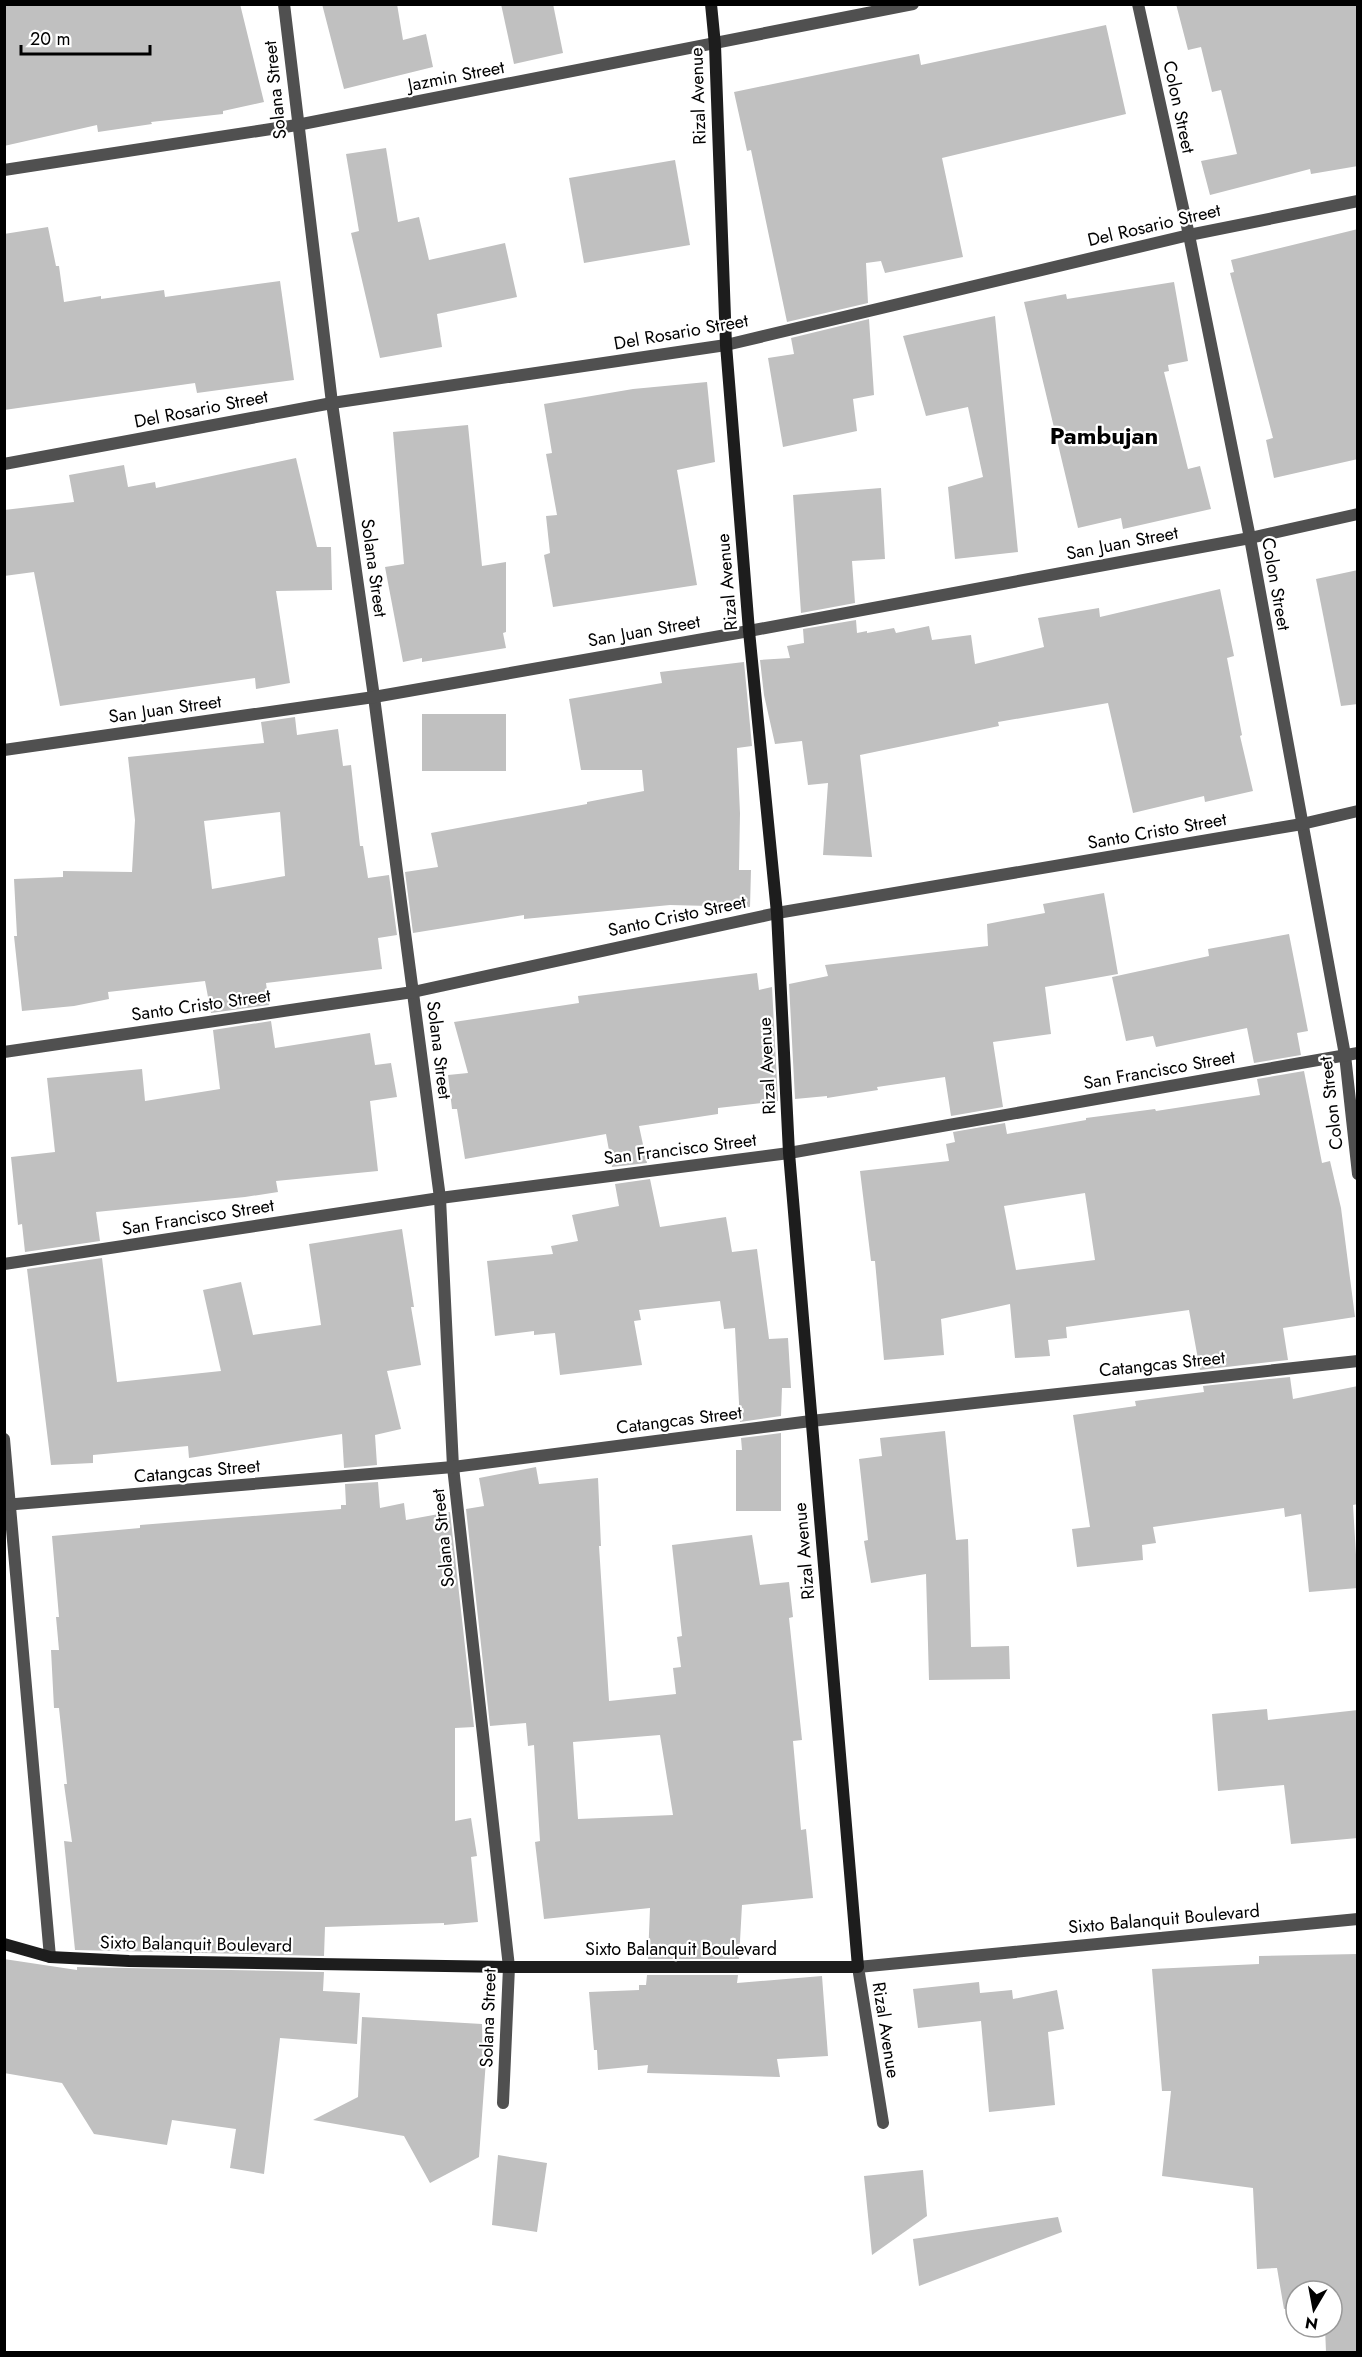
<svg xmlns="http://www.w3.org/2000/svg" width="1362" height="2357" font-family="Jost,sans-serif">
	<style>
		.building { fill: #c0c0c0; fill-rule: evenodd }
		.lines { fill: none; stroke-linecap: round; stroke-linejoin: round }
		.street { stroke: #505050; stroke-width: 12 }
		.secondary { stroke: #1d1d1d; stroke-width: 12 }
		.labels { text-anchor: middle; stroke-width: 4.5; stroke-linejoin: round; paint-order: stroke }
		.street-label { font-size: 18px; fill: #000; stroke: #fff }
		.district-label { font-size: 24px; font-weight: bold; fill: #000; stroke: #fff }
	</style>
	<rect width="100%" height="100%" fill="#fff"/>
	<!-- building -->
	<g class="building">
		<polygon points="4,4 240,4 264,102 223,111 223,114 151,122 152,124 98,132 97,125 4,146"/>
		<polygon points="322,4 397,4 403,40 426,34 433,67 344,89"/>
		<polygon points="501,4 553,4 563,53 514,64"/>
		<polygon points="1176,4 1358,4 1358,166 1311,174 1310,169 1210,195 1201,161 1237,154 1221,90 1212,92 1201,47 1188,50"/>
		<polygon points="1106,25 1126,114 942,158 963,257 885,273 881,261 866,263 868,303 787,322 751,150 747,151 734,92 919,54 921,65"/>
		<polygon points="386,148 398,222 419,217 429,260 505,243 517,297 437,314 442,347 380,358 351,233 359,231 346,154"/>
		<polygon points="675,160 690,245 584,263 569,178"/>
		<polygon points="48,227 56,266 59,266 64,302 101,296 101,299 164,290 165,297 280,281 294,380 197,393 195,383 4,410 4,234"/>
		<polygon points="1358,229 1358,459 1274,478 1266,440 1273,438 1230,273 1234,272 1231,260"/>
		<polygon points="1174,282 1188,361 1168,365 1169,371 1164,372 1188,469 1200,466 1211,509 1123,529 1121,518 1078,528 1024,302 1066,294 1067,299"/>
		<polygon points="995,316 1018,552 955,559 948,487 983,477 968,407 926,416 903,336"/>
		<polygon points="869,319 874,395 853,399 857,431 783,447 768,358 794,354 791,338"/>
		<polygon points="707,382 715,462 677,470 697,585 553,607 544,555 550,553 546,516 557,515 546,454 552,453 544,404 633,389"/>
		<polygon points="468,425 482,566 506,562 506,632 503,633 506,648 422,662 422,658 403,662 385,567 404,564 393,432"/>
		<polygon points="296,458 317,547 331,547 332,590 276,591 290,683 256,689 255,678 60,706 34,572 4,576 4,510 74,502 69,475 124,465 128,487 155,482 156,488"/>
		<polygon points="881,488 885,559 852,561 855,603 801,613 793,495"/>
		<polygon points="1358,570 1358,704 1341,706 1316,579"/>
		<polygon points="1220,589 1234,656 1227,658 1242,735 1240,736 1253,791 1205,802 1204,796 1133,813 1108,703 998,722 999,726 860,755 872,857 823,855 828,783 808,785 802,741 775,744 764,695 760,660 790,658 787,646 804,643 803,629 856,620 857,633 867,631 867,633 894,628 896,633 929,626 932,640 971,635 975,664 1044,647 1038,618 1099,608 1100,617"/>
		<polygon points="744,662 752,746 737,748 740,813 739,870 751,870 750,907 670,905 524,919 524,915 413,933 405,872 438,867 431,833 587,804 587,802 644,791 642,770 581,770 569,699 662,683 660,672"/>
		<rect x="422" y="714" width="84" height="57"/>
		<path d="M295,717L297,735L338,729L343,766L351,765L360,846H363L368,878L389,875L397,935L378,938L382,969L266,983L269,1005L211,1013L205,981L108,992L109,999L74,1006L22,1011L14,936H17L14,879L63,877V871L132,872L135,820L128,757L264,743L261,722ZM280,812L285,876L212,889L204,821Z"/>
		<polygon points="1104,893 1118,974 1045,987 1051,1034 993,1042 1003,1107 951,1116 945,1077 877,1087 878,1090 827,1098 827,1096 795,1099 789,984 828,976 825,965 988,946 987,924 1045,913 1043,904"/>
		<polygon points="1289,934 1308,1031 1297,1033 1301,1055 1254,1063 1247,1028 1156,1047 1153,1036 1126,1041 1112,977 1209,956 1208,949"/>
		<polygon points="757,973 759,990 772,987 778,1101 718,1108 718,1114 639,1126 647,1163 612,1167 606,1134 465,1159 457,1109 452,1109 448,1075 468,1073 454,1022 579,1003 578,996"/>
		<polygon points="271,1021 275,1048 370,1033 375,1065 391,1063 397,1097 370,1101 378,1171 276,1181 278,1192 245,1197 96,1212 100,1241 25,1252 22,1224 18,1225 11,1157 55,1152 47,1078 142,1069 145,1101 220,1089 213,1030"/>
		<path d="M1304,1071L1322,1163L1330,1161L1341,1208L1355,1317L1283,1328L1288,1360L1200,1370L1189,1310L1066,1327L1067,1338L1048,1340L1050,1356L1015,1358L1010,1304L941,1319L944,1355L884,1360L875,1261H871L860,1171L949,1161L946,1144L955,1142L953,1132L1005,1123L1007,1134L1086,1120V1118L1155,1109L1156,1111L1260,1095L1257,1079ZM1085,1193L1095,1260L1016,1270L1004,1206Z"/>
		<polygon points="650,1179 660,1227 726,1217 732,1252 757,1249 769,1339 788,1338 791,1388 782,1388 781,1416 740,1422 735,1328 724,1329 720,1301 639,1310 641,1320 634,1321 642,1365 560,1375 555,1333 534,1335 534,1331 495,1336 487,1261 553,1254 551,1246 578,1241 572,1215 619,1206 615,1184"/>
		<polygon points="402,1229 414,1307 411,1307 421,1365 387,1371 401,1429 375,1435 377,1465 344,1468 342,1434 189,1458 188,1446 93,1455 93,1463 51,1465 27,1269 102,1258 117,1382 221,1371 203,1290 241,1282 253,1335 321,1325 309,1244"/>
		<polygon points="1290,1377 1293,1399 1358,1386 1358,1504 1353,1505 1358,1588 1309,1592 1301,1514 1285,1517 1284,1508 1153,1527 1156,1543 1142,1545 1143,1560 1077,1567 1072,1529 1090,1527 1073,1415 1136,1406 1135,1401 1204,1392 1203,1386"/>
		<polygon points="945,1431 956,1540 968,1539 971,1647 1009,1646 1010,1679 929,1680 926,1574 871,1583 864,1541 868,1540 859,1459 882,1456 880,1438"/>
		<polygon points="781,1433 781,1511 736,1511 736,1450 742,1450 741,1438"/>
		<path d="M536,1467L539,1484L598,1478L601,1546H599L609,1701L676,1694L673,1668L681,1667L677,1637L682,1636L672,1545L752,1535L760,1585L789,1582L793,1617L789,1618L802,1740L793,1741L801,1830L806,1829L813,1898L742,1905L739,1959H648L650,1908L544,1919L535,1842L540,1841L534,1745L528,1746L526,1723L490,1726L466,1509L484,1506L479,1478ZM660,1735L673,1815L578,1819L573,1742Z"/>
		<polygon points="378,1482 380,1508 404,1503 406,1520 450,1512 474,1727 455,1728 455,1821 471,1818 477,1856 471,1857 478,1922 444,1925 444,1923 325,1927 324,1956 75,1950 64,1841 72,1842 64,1784 67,1784 59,1708 54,1708 51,1650 59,1650 56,1617 59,1617 52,1536 140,1528 140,1525 341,1509 341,1505 346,1505 345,1484"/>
		<polygon points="1267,1709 1268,1720 1358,1710 1358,1838 1291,1844 1284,1785 1218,1791 1212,1714"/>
		<polygon points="1358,1954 1358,2352 1326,2352 1325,2327 1332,2327 1332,2291 1296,2291 1296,2307 1284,2309 1277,2268 1257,2269 1253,2188 1162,2176 1171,2091 1162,2091 1152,1969 1259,1964 1259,1956"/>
		<polygon points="4,1959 77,1970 77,1967 324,1972 323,1991 360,1993 357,2044 280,2038 264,2174 230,2168 236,2129 172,2120 167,2145 94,2134 62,2083 4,2073"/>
		<polygon points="647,1975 738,1975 737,1983 822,1976 828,2056 777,2059 780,2077 647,2073 648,2065 598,2070 597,2050 594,2050 589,1992 639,1990 639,1985 646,1985"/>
		<polygon points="979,1982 980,1993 1012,1990 1013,1999 1057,1990 1064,2029 1048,2032 1055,2105 989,2112 981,2021 918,2028 913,1989"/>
		<polygon points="362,2017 482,2024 483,2060 486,2060 479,2157 430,2183 404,2136 313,2120 358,2097"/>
		<polygon points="498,2155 547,2163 537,2232 492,2225"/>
		<polygon points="923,2170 927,2216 872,2255 864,2176"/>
		<polygon points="1058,2217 1062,2232 919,2286 913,2239"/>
	</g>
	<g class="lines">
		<!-- street -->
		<g class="street">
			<polyline points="284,4 332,403 374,697 440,1198 453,1467 509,1967 503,2103"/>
			<polyline points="1138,4 1189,235 1250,538 1345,1055 1358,1174"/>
			<polyline points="4,170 297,125 913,4"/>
			<polyline points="4,464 332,403 726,345 1189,235 1358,201"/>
			<polyline points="4,750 374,697 749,631 1250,538 1358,514"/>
			<polyline points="4,1052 413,992 777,913 1302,824 1358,811"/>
			<polyline points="4,1264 440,1198 789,1153 1358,1053"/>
			<polyline points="4,1439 50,1957"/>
			<polyline points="4,1505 453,1467 811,1421 1358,1361"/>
			<polyline points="883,2123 858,1967 1358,1919"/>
		</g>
		<!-- secondary -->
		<polyline class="secondary" points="4,1944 50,1957 129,1961 509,1967 858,1967 789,1153 777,913 749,631 726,345 715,45 711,4"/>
	</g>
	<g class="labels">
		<!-- street labels -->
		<g class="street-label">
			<text transform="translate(456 76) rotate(-11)" y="6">Jazmin Street</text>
			<text transform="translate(275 90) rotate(-96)" y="6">Solana Street</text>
			<text transform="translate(698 96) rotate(-92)" y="6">Rizal Avenue</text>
			<text transform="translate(1179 107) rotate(78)" y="6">Colon Street</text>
			<text transform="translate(1154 225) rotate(-13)" y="6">Del Rosario Street</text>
			<text transform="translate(681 332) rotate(-10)" y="6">Del Rosario Street</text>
			<text transform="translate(201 409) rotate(-11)" y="6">Del Rosario Street</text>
			<text transform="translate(1122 543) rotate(-11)" y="6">San Juan Street</text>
			<text transform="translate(374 568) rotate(82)" y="6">Solana Street</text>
			<text transform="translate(727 582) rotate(-95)" y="6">Rizal Avenue</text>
			<text transform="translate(1276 584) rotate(80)" y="6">Colon Street</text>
			<text transform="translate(644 631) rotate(-10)" y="6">San Juan Street</text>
			<text transform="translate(165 709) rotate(-8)" y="6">San Juan Street</text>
			<text transform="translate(1157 831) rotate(-10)" y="6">Santo Cristo Street</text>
			<text transform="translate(677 916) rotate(-12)" y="6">Santo Cristo Street</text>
			<text transform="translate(201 1005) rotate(-8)" y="6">Santo Cristo Street</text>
			<text transform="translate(439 1050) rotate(83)" y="6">Solana Street</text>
			<text transform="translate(767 1066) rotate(-93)" y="6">Rizal Avenue</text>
			<text transform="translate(1159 1070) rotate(-10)" y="6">San Francisco Street</text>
			<text transform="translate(1331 1103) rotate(-97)" y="6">Colon Street</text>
			<text transform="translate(680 1149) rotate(-7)" y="6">San Francisco Street</text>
			<text transform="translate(198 1217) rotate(-9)" y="6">San Francisco Street</text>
			<text transform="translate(1162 1364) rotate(-6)" y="6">Catangcas Street</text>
			<text transform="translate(679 1420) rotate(-7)" y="6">Catangcas Street</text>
			<text transform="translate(197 1471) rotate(-5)" y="6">Catangcas Street</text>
			<text transform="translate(443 1538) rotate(-96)" y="6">Solana Street</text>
			<text transform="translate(804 1551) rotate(-95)" y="6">Rizal Avenue</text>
			<text transform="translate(1164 1919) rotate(-5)" y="6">Sixto Balanquit Boulevard</text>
			<text transform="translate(196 1944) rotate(1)" y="6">Sixto Balanquit Boulevard</text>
			<text x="681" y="1955">Sixto Balanquit Boulevard</text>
			<text transform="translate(488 2018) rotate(-88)" y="6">Solana Street</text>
			<text transform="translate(886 2030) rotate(81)" y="6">Rizal Avenue</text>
		</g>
		<!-- district labels -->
		<g class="district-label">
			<text x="1104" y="444">Pambujan</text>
		</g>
	</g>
	<!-- border -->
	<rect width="1362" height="2357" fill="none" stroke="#000000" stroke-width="12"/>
	<!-- north arrow -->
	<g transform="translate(1314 2309) rotate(190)"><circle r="28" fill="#ffffff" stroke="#999999" stroke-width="1.5"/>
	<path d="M0-4.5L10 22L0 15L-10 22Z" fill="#000000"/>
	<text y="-9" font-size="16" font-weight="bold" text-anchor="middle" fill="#000000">N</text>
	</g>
	<!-- scale -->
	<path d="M21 45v9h129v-9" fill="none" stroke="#000000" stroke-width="3"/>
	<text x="30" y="45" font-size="18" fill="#000000" stroke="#ffffff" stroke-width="4.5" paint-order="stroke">20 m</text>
</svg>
